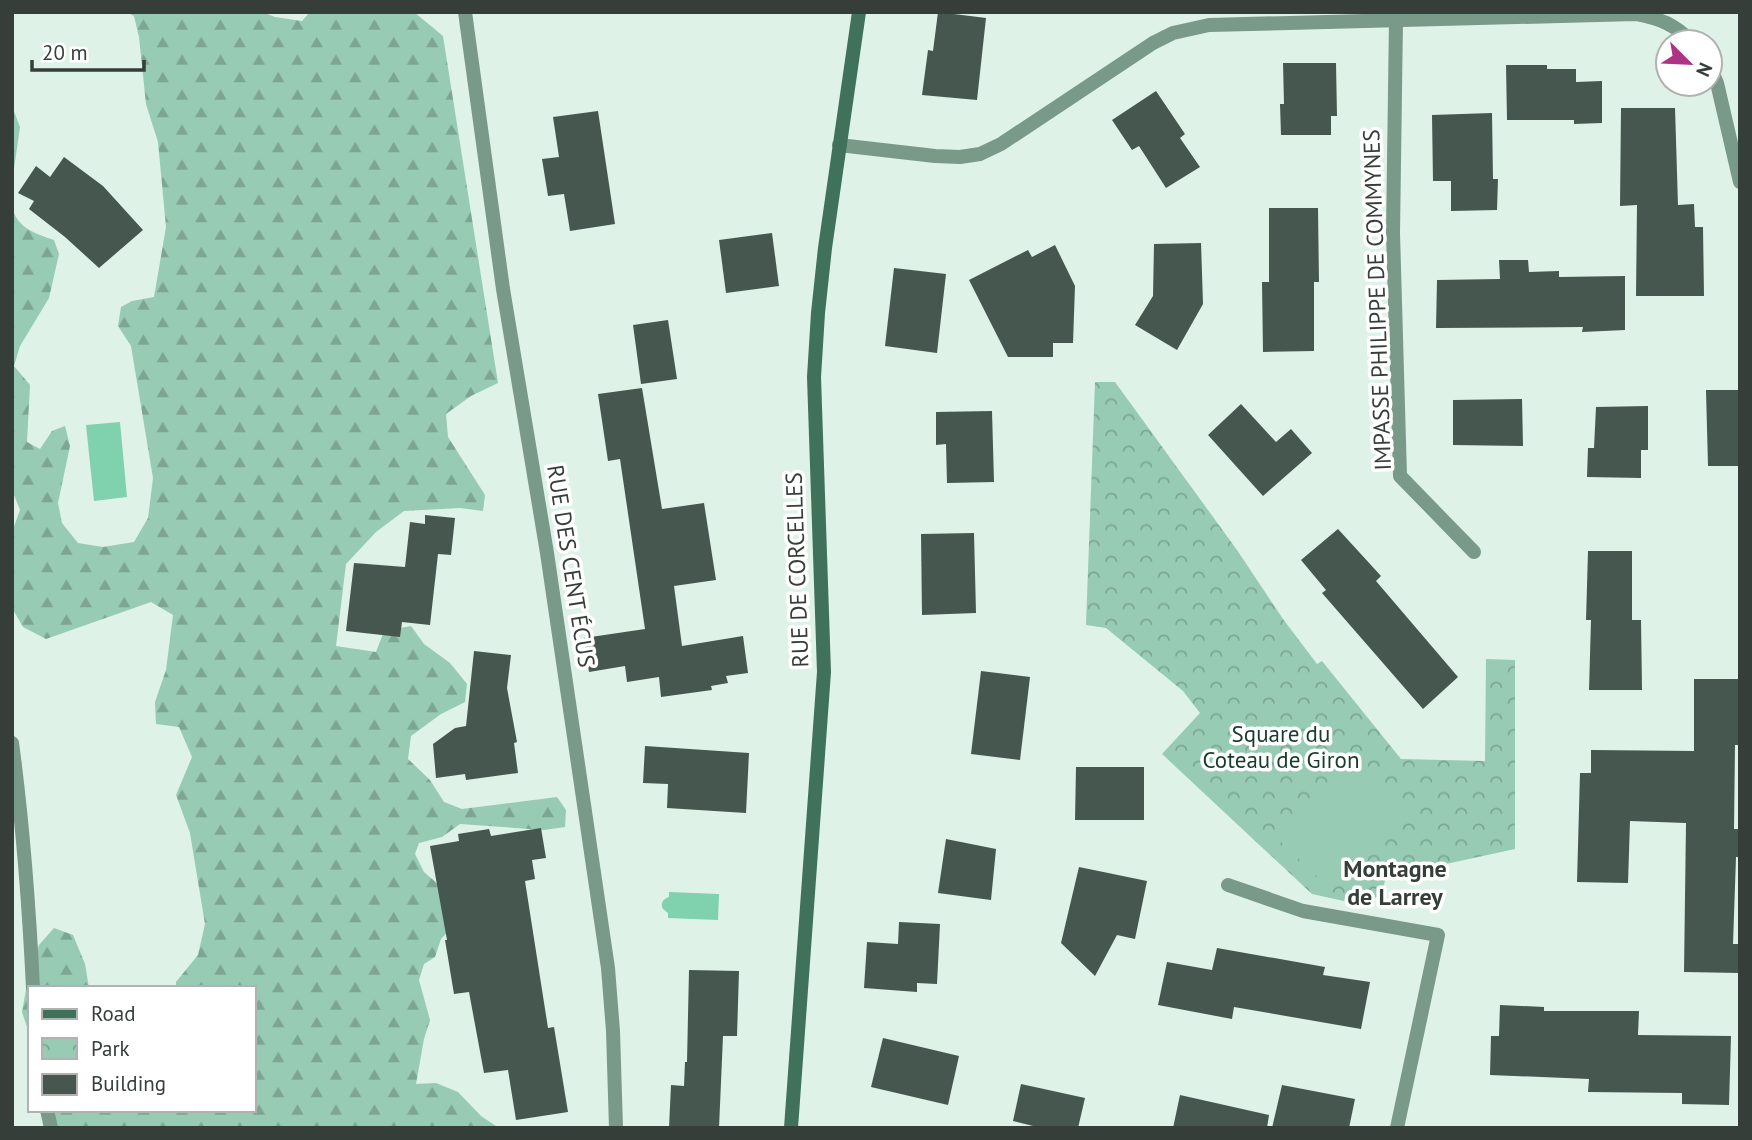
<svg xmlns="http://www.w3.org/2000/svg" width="1752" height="1140" font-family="'PT Sans',sans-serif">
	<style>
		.forest { fill: url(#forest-firs) }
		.park { fill: url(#park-crowns) }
		.pitch { fill: #97cbb3 }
		.water { fill: #80d1ad }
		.building { fill: #46574f }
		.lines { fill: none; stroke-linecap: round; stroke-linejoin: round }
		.minor { stroke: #799989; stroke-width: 14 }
		.secondary { stroke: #3f715b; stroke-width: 14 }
		.labels { text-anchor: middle; stroke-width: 7; stroke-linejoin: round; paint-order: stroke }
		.street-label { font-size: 23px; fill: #363e3a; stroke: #fff }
		.park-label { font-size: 23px; fill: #173c2d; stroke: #fff }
		.neighbourhood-label { font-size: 24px; font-weight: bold; fill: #363e3a; stroke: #fff }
	</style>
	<defs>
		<pattern id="forest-firs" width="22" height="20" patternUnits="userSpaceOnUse" patternTransform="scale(1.75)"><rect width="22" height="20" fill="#97cbb3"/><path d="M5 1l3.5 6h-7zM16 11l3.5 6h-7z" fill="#7ca693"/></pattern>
		<pattern id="park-crowns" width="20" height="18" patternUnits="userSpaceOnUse" patternTransform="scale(1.75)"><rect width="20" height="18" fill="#97cbb3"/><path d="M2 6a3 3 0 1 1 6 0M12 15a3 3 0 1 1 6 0" fill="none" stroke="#7ca693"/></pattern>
	</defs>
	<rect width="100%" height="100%" fill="#def2e8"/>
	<!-- forest -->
	<g class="forest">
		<path d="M126,12H262L275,17L302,21L310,12H414L443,36L498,383L471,396L446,414L448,437L485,495L483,511L460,508L404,511L376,532L346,564L336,646L376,652L384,631L411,626L424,644L450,663L467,684L465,702L441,714L411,736L408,759L430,780L444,802L462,809L557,797L566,810L565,827L544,830L460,824L442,837L419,843L415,854L424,872L461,904L460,919L441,939L435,957L424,964L419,980L430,1020L424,1039L416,1084L436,1083L458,1092L481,1116L499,1128H57L53,1110H254V988H176V982L198,955L205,924L190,833L176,795L192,757L179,727L156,724L155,702L166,670L173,615L151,602L46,639L23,627L12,608V532L20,510L12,490V208C19,229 34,233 54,240L59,254L49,298L20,346L14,366L30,385L27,442L40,449L52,431L65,426L70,446L58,503L62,523L78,543L103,547L134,542L148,518L153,478L131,346L118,326L121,307L132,301L154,297L166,227L158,142L146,104L139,37L134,16Z"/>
		<polygon points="12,106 20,127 12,183"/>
		<polygon points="54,928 73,935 85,964 89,988 30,988 30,1036 22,1012 29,973 39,945"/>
	</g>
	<!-- park -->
	<polygon class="park" points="1095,382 1115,382 1237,550 1283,619 1317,664 1322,661 1401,759 1485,761 1486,659 1515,660 1515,849 1386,877 1381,896 1353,903 1312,894 1162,754 1200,713 1183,691 1106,628 1086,625"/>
	<!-- pitch -->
	<polygon class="pitch" points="1349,763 1404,816 1332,891 1277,838"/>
	<!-- water -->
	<g class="water">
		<polygon points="120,422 127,497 94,501 86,425"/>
		<path d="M669,892L719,894L718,920L668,918V913L663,909C660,903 663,899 669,897Z"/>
	</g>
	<!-- building -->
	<g class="building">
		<polygon points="938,12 986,18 977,100 922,95 928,50 933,51"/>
		<polygon points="1283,63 1336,63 1337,116 1331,116 1331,135 1281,135 1280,104 1284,104"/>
		<polygon points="1506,65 1547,65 1547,69 1576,69 1576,82 1602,81 1602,123 1574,124 1574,120 1507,120"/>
		<polygon points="1156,91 1185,134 1180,138 1200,167 1166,188 1139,146 1132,150 1112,120"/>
		<polygon points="1621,108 1675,108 1678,205 1694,204 1695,227 1703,227 1704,296 1636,296 1637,205 1620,206"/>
		<polygon points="598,111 615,224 570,231 564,194 548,196 542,159 559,157 553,117"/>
		<polygon points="1492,113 1493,179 1498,179 1497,210 1451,211 1451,181 1433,181 1432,115"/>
		<polygon points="64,157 103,186 143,230 99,268 65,237 29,209 34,201 18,193 36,166 50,177"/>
		<polygon points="1269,208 1318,208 1319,282 1314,282 1314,351 1263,352 1262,282 1269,282"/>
		<polygon points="772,233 779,286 726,293 719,240"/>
		<polygon points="1201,243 1203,304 1177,350 1135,325 1153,296 1154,244"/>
		<polygon points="1055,245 1075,286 1073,343 1053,343 1053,357 1008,357 969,280 1028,250 1032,257"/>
		<polygon points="1499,260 1528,260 1529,272 1559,271 1559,277 1625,276 1625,330 1582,332 1583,327 1436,328 1437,280 1500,279"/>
		<polygon points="894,268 946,274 937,353 885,346"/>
		<polygon points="668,320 677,379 641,384 633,325"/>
		<polygon points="642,388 662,509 704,503 716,580 674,586 682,646 743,636 748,673 726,676 728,683 711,686 712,690 661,697 659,677 627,682 625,666 589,672 584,638 645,629 620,459 608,461 598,394"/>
		<polygon points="1706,390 1740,390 1740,466 1708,466"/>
		<polygon points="1522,399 1523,446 1453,445 1453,400"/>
		<polygon points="1241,404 1276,442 1291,429 1312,453 1263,496 1208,435"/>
		<polygon points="1648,406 1648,450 1641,450 1641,478 1587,477 1588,448 1594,448 1596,407"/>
		<polygon points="992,411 994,482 947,483 946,444 936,445 936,412"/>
		<polygon points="425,515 455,518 451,555 438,554 430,625 402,622 400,637 346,631 354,563 405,567 410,522 425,524"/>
		<polygon points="1338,529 1381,576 1376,581 1458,677 1423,709 1322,593 1326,590 1301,560"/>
		<polygon points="974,533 976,613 922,615 921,534"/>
		<polygon points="1588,551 1632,551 1632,620 1641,620 1642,690 1589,690 1591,620 1586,620"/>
		<polygon points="474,651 511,655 507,688 517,742 514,743 518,773 466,780 465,774 436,778 433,744 455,728 466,726"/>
		<polygon points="981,671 1030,677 1020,760 971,754"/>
		<polygon points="1694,679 1740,679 1740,745 1735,745 1734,829 1740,829 1740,857 1736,857 1733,944 1740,944 1740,973 1684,972 1686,823 1630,821 1628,883 1577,882 1580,773 1591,773 1591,750 1694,751"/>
		<polygon points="645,746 749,753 746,813 667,808 668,784 643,783"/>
		<polygon points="1076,767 1144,767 1144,820 1075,820"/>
		<polygon points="541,828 546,858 532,860 535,879 525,881 548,1028 554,1027 568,1112 516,1120 508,1070 484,1073 469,992 454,994 445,940 447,940 430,846 459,841 458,834 489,829 491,836"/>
		<polygon points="946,839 996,849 991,900 938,893"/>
		<polygon points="1079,867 1147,881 1135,939 1117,935 1095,976 1061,943"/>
		<polygon points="899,922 940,924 937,984 917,983 917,992 864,988 867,942 898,944"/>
		<polygon points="1217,948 1325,967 1323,975 1370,982 1361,1029 1234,1007 1232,1019 1158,1005 1167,962 1212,970"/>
		<polygon points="689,970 739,971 737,1036 723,1036 719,1128 669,1128 671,1085 684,1086 685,1062 687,1062"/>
		<polygon points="1500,1005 1544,1007 1544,1011 1639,1011 1638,1035 1731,1036 1729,1105 1682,1104 1682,1093 1588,1092 1589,1079 1490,1075 1491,1036 1499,1036"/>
		<polygon points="883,1038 959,1056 948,1105 871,1087"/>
		<polygon points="1021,1084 1085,1098 1078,1128 1041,1128 1013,1121"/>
		<polygon points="1282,1085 1355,1099 1349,1128 1272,1128"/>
		<polygon points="1180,1095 1269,1115 1267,1128 1173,1128"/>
	</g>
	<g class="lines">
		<!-- minor -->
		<g class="minor">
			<polyline points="465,12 503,289 547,553 608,968 613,1031 616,1128"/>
			<polyline points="1396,19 1393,233 1400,476 1474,552"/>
			<polyline points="1710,67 1717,83 1740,182"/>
			<path d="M839,145L935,156L960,157L980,154L1001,144L1153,43L1173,33L1209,25L1636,14C1661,19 1674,24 1692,42"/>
			<path d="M12,743C23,824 29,906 33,988"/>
			<polyline points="1228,885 1303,911 1438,935 1397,1128"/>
			<polyline points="47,1110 51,1128"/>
		</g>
		<!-- secondary -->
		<polyline class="secondary" points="791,1128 824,672 814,377 818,313 825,248 859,12"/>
	</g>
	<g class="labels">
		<!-- street labels -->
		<g class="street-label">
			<text transform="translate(1377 300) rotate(-92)" y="8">IMPASSE PHILIPPE DE COMMYNES</text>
			<text transform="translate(571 566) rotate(81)" y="8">RUE DES CENT ÉCUS</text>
			<text transform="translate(797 570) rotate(-92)" y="8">RUE DE CORCELLES</text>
		</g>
		<!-- park labels -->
		<g class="park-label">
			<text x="1281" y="742">Square du<tspan x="1281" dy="26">Coteau de Giron</tspan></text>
		</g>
		<!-- neighbourhood labels -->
		<g class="neighbourhood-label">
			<text x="1395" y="877">Montagne<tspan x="1395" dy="28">de Larrey</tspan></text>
		</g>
	</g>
	<!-- border -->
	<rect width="1752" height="1140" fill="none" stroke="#363e3a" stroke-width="28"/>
	<!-- legend -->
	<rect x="28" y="986" width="228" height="126" fill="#ffffff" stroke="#afb2b0" stroke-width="2"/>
	<rect x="42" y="1009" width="35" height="10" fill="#3f715b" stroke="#afb2b0" stroke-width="2"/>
	<text x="91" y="1021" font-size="21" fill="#363e3a">Road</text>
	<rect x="42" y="1038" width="35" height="21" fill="url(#park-crowns)" stroke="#afb2b0" stroke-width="2"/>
	<text x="91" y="1056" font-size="21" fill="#363e3a">Park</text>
	<rect x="42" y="1074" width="35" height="21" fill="#46574f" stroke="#afb2b0" stroke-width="2"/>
	<text x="91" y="1091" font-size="21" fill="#363e3a">Building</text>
	<!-- north arrow -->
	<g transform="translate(1689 63) rotate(114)"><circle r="33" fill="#ffffff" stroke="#afb2b0" stroke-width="2"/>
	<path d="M0-5L12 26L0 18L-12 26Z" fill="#ae3385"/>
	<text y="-10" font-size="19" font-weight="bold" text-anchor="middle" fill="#363e3a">N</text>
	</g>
	<!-- scale -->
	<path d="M32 60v10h112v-10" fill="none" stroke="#363e3a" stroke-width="3.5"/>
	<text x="42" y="60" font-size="21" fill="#363e3a" stroke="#ffffff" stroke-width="5" paint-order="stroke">20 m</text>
</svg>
